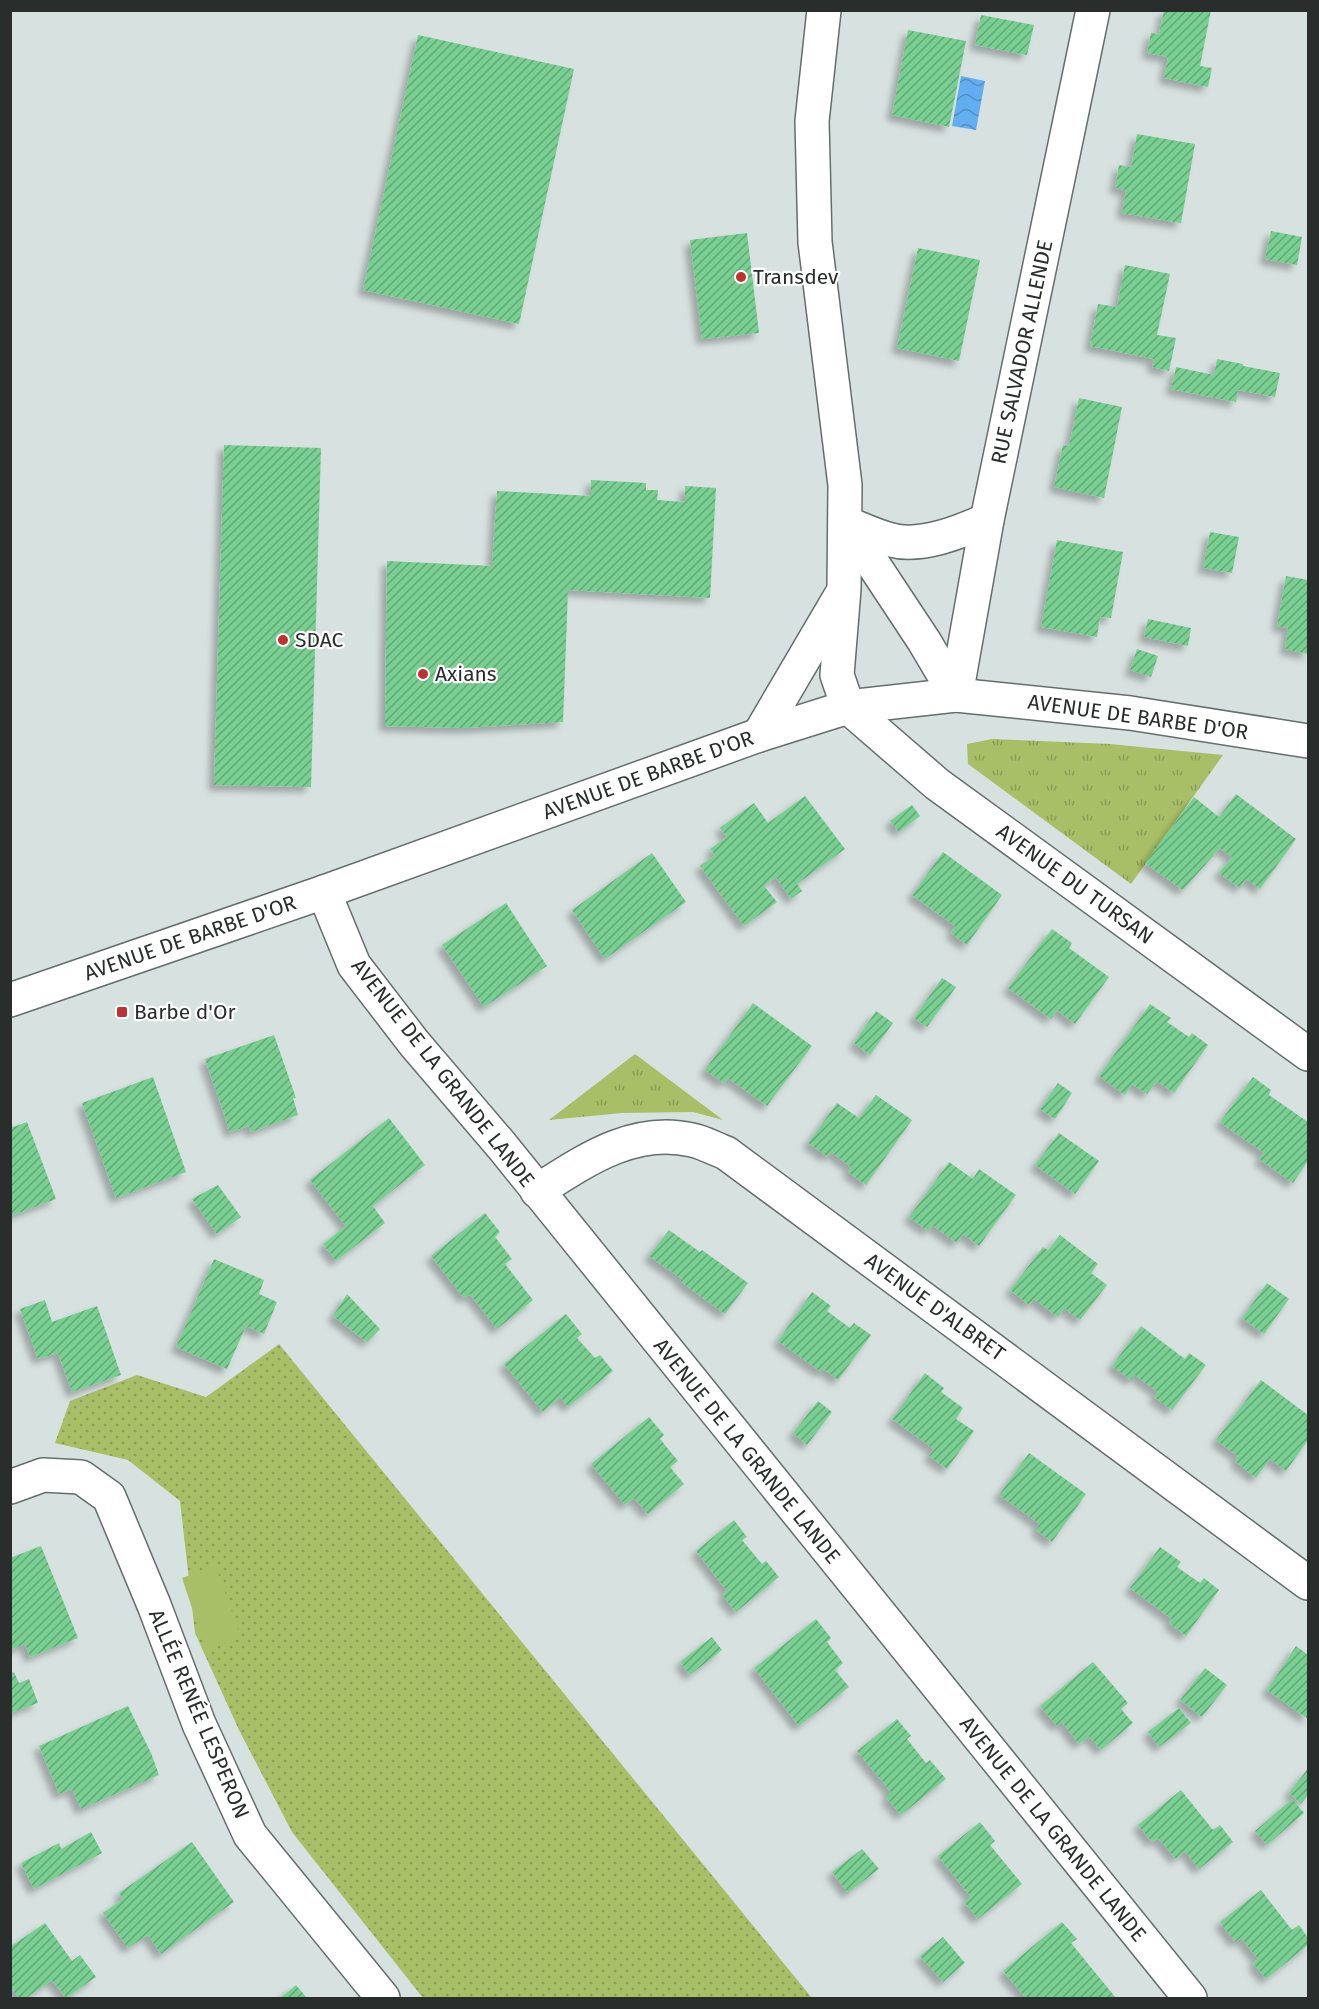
<svg xmlns="http://www.w3.org/2000/svg" width="1319" height="2009" font-family="'Fira Sans',sans-serif">
	<style>
		.grass { fill: url(#grass-tufts) }
		.park { fill: url(#park-dots) }
		.pitch { fill: #a9bf67 }
		.water { fill: url(#water-waves) }
		.building { fill: url(#building-hatch); filter: url(#shadow) }
		.lines { fill: none; stroke-linecap: round; stroke-linejoin: round }
		.street-casing { stroke: #656e6c; stroke-width: 36 }
		.street { stroke: #fff; stroke-width: 33 }
		.poi-dot { fill: #c03131; stroke: #fff; stroke-width: 2 }
		.labels { text-anchor: middle; stroke-width: 4.5; stroke-linejoin: round; paint-order: stroke }
		.poi-label { font-size: 21px; fill: #292d2c; stroke: #fff; text-anchor: start }
		.street-label { font-size: 21px; fill: #292d2c; stroke: #fff }
	</style>
	<defs>
		<pattern id="grass-tufts" width="24" height="20" patternUnits="userSpaceOnUse" patternTransform="scale(1.5)"><rect width="24" height="20" fill="#a9bf67"/><path d="M3 7l-1-3M5 7V3M7 7l1-3M15 17l-1-3M17 17v-4M19 17l1-3" fill="none" stroke="#8a9c55"/></pattern>
		<pattern id="park-dots" width="8" height="8" patternUnits="userSpaceOnUse" patternTransform="scale(1.5)"><rect width="8" height="8" fill="#a9bf67"/><path d="M2 2h.1M6 6h.1" fill="none" stroke="#8a9c55" stroke-width="1.8" stroke-linecap="round"/></pattern>
		<pattern id="water-waves" width="16" height="10" patternUnits="userSpaceOnUse" patternTransform="scale(1.5)"><rect width="16" height="10" fill="#62aef0"/><path d="M0 5q4-4 8 0t8 0" fill="none" stroke="#518ec3"/></pattern>
		<pattern id="building-hatch" width="6" height="6" patternUnits="userSpaceOnUse" patternTransform="scale(1.5)"><rect width="6" height="6" fill="#78cf91"/><path d="M-1 1l2-2M0 6l6-6M5 7l2-2" fill="none" stroke="#62a877"/></pattern>
		<filter id="shadow"><feDropShadow dx="-5.5" dy="5.5" stdDeviation="3" flood-color="#0004"/></filter>
	</defs>
	<rect width="100%" height="100%" fill="#d7e1e0"/>
	<!-- grass -->
	<g class="grass">
		<polygon points="992,739 1110,744 1223,755 1131,884 968,764 967,744"/>
		<polygon points="635,1054 723,1120 693,1112 622,1113 549,1120"/>
	</g>
	<!-- park -->
	<polygon class="park" points="279,1344 812,1998 423,1998 292,1832 239,1730 195,1633 180,1501 128,1460 55,1443 70,1401 137,1375 206,1397"/>
	<!-- pitch -->
	<polygon class="pitch" points="216,1566 241,1638 206,1650 182,1578"/>
	<!-- water -->
	<polygon class="water" points="961,76 985,81 976,130 952,126"/>
	<!-- building -->
	<g class="building">
		<polygon points="1164,10 1211,10 1200,66 1212,68 1208,87 1164,78 1168,57 1147,53 1151,33 1159,34"/>
		<polygon points="981,15 1034,25 1027,55 975,45"/>
		<polygon points="908,30 966,41 949,127 892,115"/>
		<polygon points="418,35 574,69 519,324 363,290"/>
		<polygon points="1137,134 1195,144 1181,223 1122,213 1126,190 1115,188 1119,165 1131,167"/>
		<polygon points="1271,231 1302,237 1297,265 1265,259"/>
		<polygon points="747,233 759,333 702,339 690,240"/>
		<polygon points="918,248 980,260 959,361 897,348"/>
		<polygon points="1125,265 1170,274 1157,335 1176,338 1169,371 1152,367 1154,359 1090,346 1098,304 1117,307"/>
		<polygon points="1217,359 1243,364 1243,366 1280,373 1275,397 1238,390 1236,402 1171,389 1176,367 1214,375"/>
		<polygon points="1079,398 1122,407 1104,498 1054,487 1063,445 1069,446"/>
		<polygon points="224,445 321,448 311,787 214,785"/>
		<polygon points="591,480 646,483 646,490 658,490 657,500 685,502 685,486 716,488 710,598 568,590 563,722 462,728 385,726 387,561 492,566 497,491 591,496"/>
		<polygon points="1210,532 1239,537 1232,573 1203,568"/>
		<polygon points="1057,540 1123,552 1111,618 1100,617 1097,637 1041,627"/>
		<polygon points="1286,576 1308,580 1308,654 1285,649 1288,628 1277,626"/>
		<polygon points="1148,619 1191,628 1188,646 1144,637"/>
		<polygon points="1137,649 1158,656 1151,677 1130,670"/>
		<polygon points="1236,794 1296,839 1260,889 1246,879 1240,888 1219,873 1232,857 1220,848 1183,890 1145,863 1194,797 1219,817"/>
		<polygon points="805,796 845,849 797,884 802,891 791,899 776,877 764,886 777,902 744,926 700,866 715,855 710,849 727,837 720,828 754,803 768,823"/>
		<polygon points="912,805 920,816 899,832 890,821"/>
		<polygon points="943,852 1002,895 967,945 951,933 955,926 912,895"/>
		<polygon points="652,853 686,902 605,959 572,910"/>
		<polygon points="506,903 547,966 484,1007 442,945"/>
		<polygon points="1052,929 1072,943 1069,948 1109,977 1075,1024 1057,1010 1051,1019 1008,988"/>
		<polygon points="942,978 956,987 927,1027 914,1018"/>
		<polygon points="753,1003 812,1046 767,1106 728,1078 724,1083 705,1070"/>
		<polygon points="1150,1004 1171,1018 1167,1022 1189,1037 1192,1033 1208,1045 1174,1093 1157,1081 1147,1094 1132,1084 1125,1095 1099,1076"/>
		<polygon points="876,1011 893,1023 870,1055 854,1043"/>
		<polygon points="274,1035 296,1098 293,1098 298,1115 251,1132 249,1126 230,1132 205,1059"/>
		<polygon points="153,1077 186,1172 116,1198 82,1103"/>
		<polygon points="1253,1077 1271,1090 1269,1095 1308,1122 1308,1161 1293,1183 1259,1159 1264,1153 1220,1122"/>
		<polygon points="1058,1083 1072,1093 1055,1119 1040,1109"/>
		<polygon points="876,1095 912,1120 866,1185 848,1172 851,1167 831,1152 828,1157 808,1143 837,1103 859,1118"/>
		<polygon points="389,1118 425,1165 373,1206 385,1223 336,1261 323,1244 346,1226 310,1180"/>
		<polygon points="27,1122 56,1199 10,1216 10,1128"/>
		<polygon points="1059,1133 1099,1161 1075,1194 1035,1165"/>
		<polygon points="949,1162 973,1179 979,1169 1016,1195 979,1246 963,1234 957,1243 932,1225 928,1231 909,1217"/>
		<polygon points="218,1185 241,1217 217,1234 192,1199"/>
		<polygon points="485,1213 500,1232 495,1237 512,1259 505,1264 533,1300 497,1329 470,1294 464,1298 431,1256"/>
		<polygon points="669,1230 700,1252 702,1250 748,1283 725,1314 680,1281 682,1279 649,1256"/>
		<polygon points="1060,1235 1098,1264 1091,1273 1107,1285 1080,1320 1064,1308 1058,1317 1034,1299 1029,1305 1010,1290 1043,1247 1048,1250"/>
		<polygon points="214,1259 264,1280 259,1294 277,1302 264,1334 246,1326 227,1369 176,1347"/>
		<polygon points="1267,1283 1289,1299 1264,1334 1242,1318"/>
		<polygon points="812,1292 831,1306 827,1311 850,1328 854,1323 871,1335 838,1380 824,1369 821,1372 778,1341"/>
		<polygon points="347,1294 380,1329 367,1342 333,1316"/>
		<polygon points="45,1300 52,1322 97,1306 121,1375 72,1392 58,1353 38,1359 20,1309"/>
		<polygon points="566,1314 582,1334 577,1338 595,1358 600,1355 613,1371 568,1407 560,1397 543,1412 504,1364"/>
		<polygon points="1141,1326 1185,1359 1189,1353 1206,1365 1172,1410 1154,1397 1158,1392 1135,1375 1131,1380 1112,1366"/>
		<polygon points="925,1373 944,1388 941,1392 963,1408 956,1419 974,1431 947,1469 929,1456 934,1449 892,1419"/>
		<polygon points="1261,1380 1308,1415 1308,1440 1286,1471 1270,1459 1256,1478 1235,1461 1238,1456 1216,1440"/>
		<polygon points="818,1401 832,1412 807,1445 793,1433"/>
		<polygon points="649,1417 664,1435 660,1439 678,1461 670,1467 684,1484 648,1514 634,1498 625,1505 591,1464"/>
		<polygon points="1029,1453 1086,1494 1052,1542 1036,1530 1040,1524 999,1495"/>
		<polygon points="734,1520 747,1537 742,1540 762,1564 766,1561 779,1577 736,1612 722,1595 727,1591 696,1551"/>
		<polygon points="41,1546 78,1638 30,1657 25,1644 10,1650 10,1558"/>
		<polygon points="1160,1547 1181,1562 1177,1567 1200,1583 1204,1578 1219,1590 1186,1636 1169,1623 1172,1619 1130,1588"/>
		<polygon points="816,1619 831,1638 827,1642 843,1663 835,1670 849,1687 799,1726 754,1668"/>
		<polygon points="712,1637 722,1650 690,1675 680,1662"/>
		<polygon points="1296,1646 1308,1655 1308,1719 1267,1690"/>
		<polygon points="1093,1662 1128,1703 1121,1709 1133,1723 1101,1750 1089,1736 1079,1744 1062,1722 1057,1726 1040,1706"/>
		<polygon points="1205,1668 1227,1685 1202,1717 1180,1700"/>
		<polygon points="14,1672 19,1683 29,1679 38,1703 10,1713 10,1673"/>
		<polygon points="128,1706 151,1753 159,1775 81,1809 72,1789 59,1794 39,1746"/>
		<polygon points="1179,1708 1191,1723 1159,1747 1148,1732"/>
		<polygon points="897,1719 911,1736 907,1739 926,1763 930,1760 946,1779 901,1815 886,1797 891,1792 857,1751"/>
		<polygon points="1308,1768 1308,1795 1301,1804 1289,1793"/>
		<polygon points="1181,1790 1213,1830 1220,1825 1233,1842 1199,1869 1185,1851 1176,1859 1158,1838 1152,1842 1138,1825"/>
		<polygon points="1292,1799 1304,1813 1267,1845 1255,1831"/>
		<polygon points="980,1822 995,1841 990,1845 1022,1884 978,1919 964,1902 971,1897 938,1856"/>
		<polygon points="91,1832 102,1853 34,1889 21,1863 59,1843 61,1849"/>
		<polygon points="192,1842 234,1902 161,1954 148,1935 128,1948 103,1913 123,1899 119,1893"/>
		<polygon points="862,1849 879,1869 848,1893 832,1872"/>
		<polygon points="1261,1890 1292,1930 1299,1925 1308,1938 1308,1945 1266,1979 1253,1963 1258,1959 1241,1938 1235,1942 1220,1922"/>
		<polygon points="1062,1922 1077,1939 1071,1943 1116,1998 1026,1998 1003,1971"/>
		<polygon points="45,1923 72,1961 80,1955 96,1977 66,1998 52,1980 26,1998 19,1998 10,1987 10,1947"/>
		<polygon points="943,1937 965,1963 943,1982 920,1956"/>
		<polygon points="296,1985 307,1998 280,1998"/>
	</g>
	<g class="lines">
		<defs>
			<g id="street">
				<polyline points="824,10 812,121 815,242 845,485 844,589 837,675 848,707 937,784 1308,1054"/>
				<polyline points="846,523 924,641 956,695"/>
				<path d="M846,523C861,529 876,536 891,540C921,548 960,532 987,520"/>
				<polyline points="956,695 987,520 1093,10"/>
				<polyline points="759,735 840,597"/>
				<polyline points="324,892 354,965 414,1043 502,1146 1190,1998"/>
				<polyline points="10,1000 324,892 759,735 848,707 956,695 1130,713 1308,741"/>
				<path d="M537,1191C583,1162 633,1126 692,1140C703,1142 715,1149 726,1153L1308,1583"/>
				<polyline points="10,1487 43,1475 81,1477 109,1497 154,1605 199,1724 250,1835 383,1998"/>
			</g>
		</defs>
		<!-- street casing -->
		<use href="#street" class="street-casing"/>
		<!-- street -->
		<use href="#street" class="street"/>
	</g>
	<!-- markers -->
	<g class="poi-dot">
		<circle cx="741" cy="277" r="6"/>
		<circle cx="283" cy="640" r="6"/>
		<circle cx="423" cy="674" r="6"/>
		<rect x="116" y="1006" width="12" height="12" rx="3"/>
	</g>
	<g class="labels">
		<!-- poi labels -->
		<g class="poi-label">
			<text x="753" y="284">Transdev</text>
			<text x="295" y="647">SDAC</text>
			<text x="435" y="681">Axians</text>
			<text x="134" y="1019">Barbe d'Or</text>
		</g>
		<!-- street labels -->
		<g class="street-label">
			<text transform="translate(1022 352) rotate(-78)" y="7">RUE SALVADOR ALLENDE</text>
			<text transform="translate(1138 717) rotate(8)" y="7">AVENUE DE BARBE D'OR</text>
			<text transform="translate(648 775) rotate(-20)" y="7">AVENUE DE BARBE D'OR</text>
			<text transform="translate(1075 884) rotate(36)" y="7">AVENUE DU TURSAN</text>
			<text transform="translate(190 938) rotate(-19)" y="7">AVENUE DE BARBE D'OR</text>
			<text transform="translate(443 1073) rotate(52)" y="7">AVENUE DE LA GRANDE LANDE</text>
			<text transform="translate(935 1307) rotate(36)" y="7">AVENUE D'ALBRET</text>
			<text transform="translate(747 1451) rotate(51)" y="7">AVENUE DE LA GRANDE LANDE</text>
			<text transform="translate(199 1714) rotate(67)" y="7">ALLÉE RENÉE LESPERON</text>
			<text transform="translate(1053 1829) rotate(51)" y="7">AVENUE DE LA GRANDE LANDE</text>
		</g>
	</g>
	<!-- border -->
	<rect width="1319" height="2009" fill="none" stroke="#292d2c" stroke-width="24"/>
</svg>
